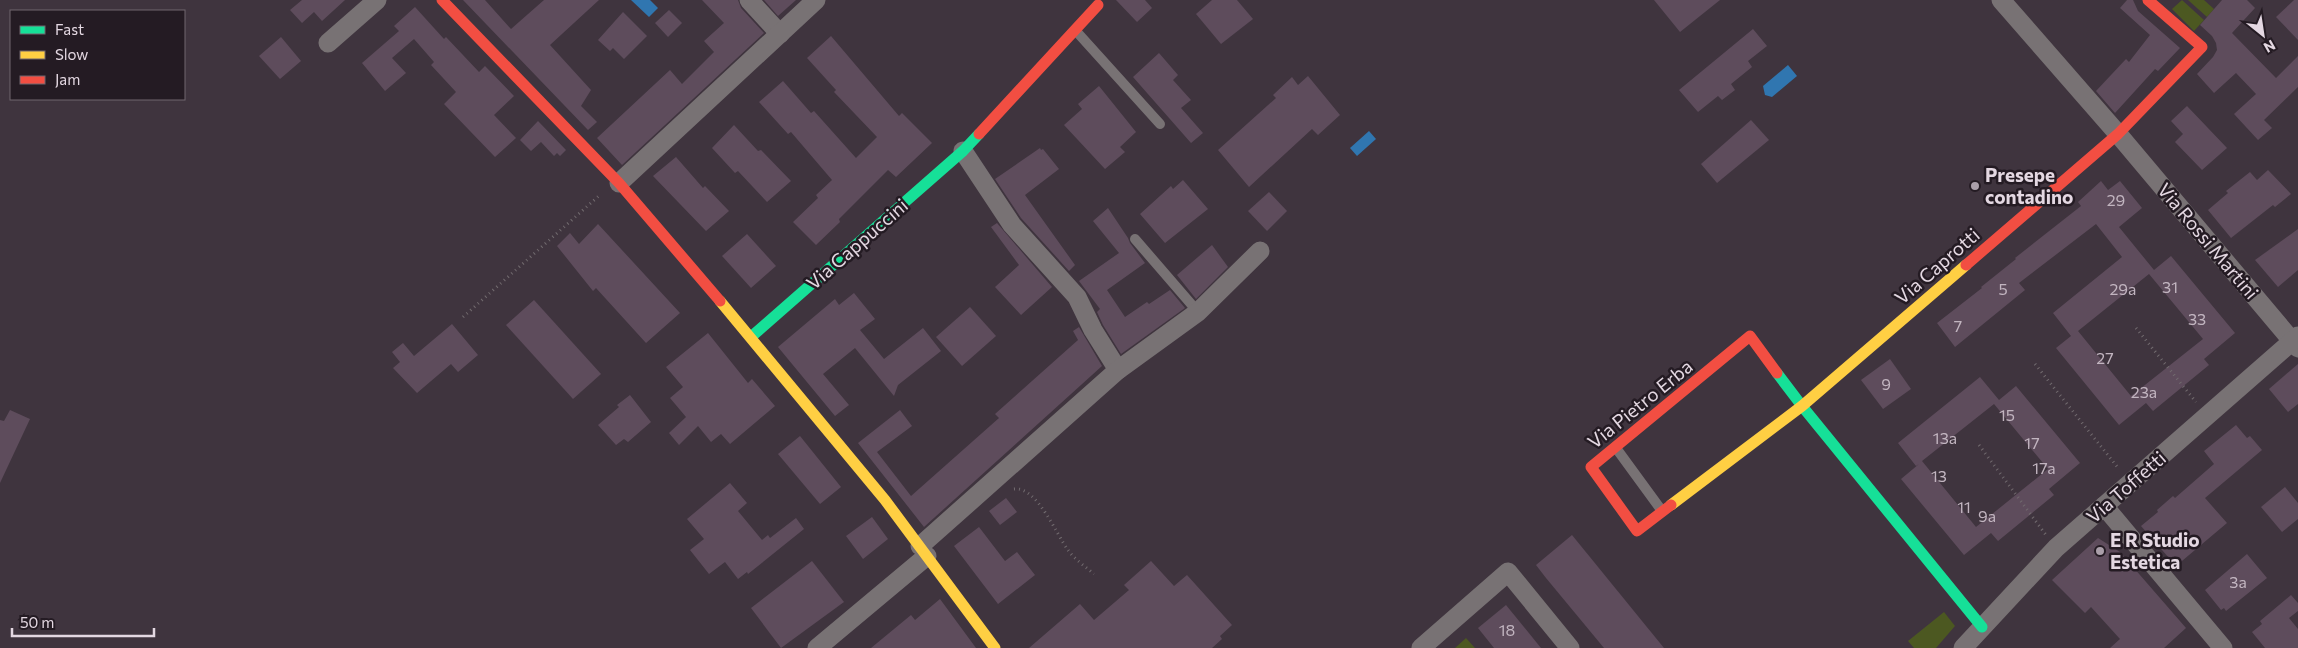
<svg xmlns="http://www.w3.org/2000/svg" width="2298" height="648" font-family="Commissioner,sans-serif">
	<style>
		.green { fill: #4c5821 }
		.water { fill: #3076b0 }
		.building { fill: #5e4c5c; fill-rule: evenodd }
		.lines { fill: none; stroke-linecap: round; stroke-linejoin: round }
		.path { stroke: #726b6f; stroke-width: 3; stroke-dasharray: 1 4; stroke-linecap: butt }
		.lane { stroke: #787274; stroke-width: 10 }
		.street { stroke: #787274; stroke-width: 19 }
		.fast { stroke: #16e098; stroke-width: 11 }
		.slow { stroke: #ffcf43; stroke-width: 11 }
		.jam { stroke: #f24e42; stroke-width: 11 }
		.poi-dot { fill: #aa9fa9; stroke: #241b23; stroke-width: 2 }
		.labels { text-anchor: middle; stroke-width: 5; stroke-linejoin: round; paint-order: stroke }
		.number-label { font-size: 16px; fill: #c2b5c0 }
		.poi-label { font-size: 19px; font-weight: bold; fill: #e4d8e2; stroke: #241b23; text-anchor: start }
		.street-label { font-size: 19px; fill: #e4d8e2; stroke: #241b23 }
	</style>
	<rect width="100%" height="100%" fill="#3f343e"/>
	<!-- green -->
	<g class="green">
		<polygon points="2182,0 2204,20 2194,31 2172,9"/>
		<polygon points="2188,0 2204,0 2214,9 2207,17"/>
		<polygon points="1944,612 1955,626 1936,648 1914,648 1908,641"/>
		<polygon points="1466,638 1475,648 1455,648"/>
	</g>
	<!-- water -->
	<g class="water">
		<polygon points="631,0 650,0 658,8 649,17"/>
		<polygon points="1788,65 1797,76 1772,97 1765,95 1763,86"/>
		<polygon points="1369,131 1376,139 1357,156 1350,148"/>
	</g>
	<!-- building -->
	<g class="building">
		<polygon points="302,0 345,0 322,21 314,12 302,23 290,10"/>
		<polygon points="463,0 485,0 511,29 544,0 599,0 550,45 591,90 581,106 597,122 588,130"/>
		<polygon points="702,0 738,0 741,8 764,33 622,165 597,138 670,70 682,84 714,52 704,41 724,23"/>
		<polygon points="764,0 796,0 778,16"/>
		<polygon points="1116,0 1145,0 1152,8 1137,22"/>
		<polygon points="1212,0 1237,0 1253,19 1221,44 1196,14"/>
		<polygon points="1654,0 1720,0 1680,32"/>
		<polygon points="2127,0 2133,0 2138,11 2180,48 2158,71 2155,69 2115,113 2096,91 2126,59 2129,62 2150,35 2120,8"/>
		<polygon points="2222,0 2247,0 2255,8 2232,33 2276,78 2298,56 2298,87 2264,120 2272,128 2258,140 2234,114 2256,94 2236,73 2214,93 2197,74 2213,57 2217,50 2216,43 2212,36 2200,25"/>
		<polygon points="2294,0 2298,0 2298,40 2276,17"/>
		<polygon points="415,7 444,39 446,37 479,72 485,66 514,96 494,115 516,138 495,157 444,104 456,92 431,65 434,62 414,39 392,58 406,73 385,91 362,63 399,31 394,26"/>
		<polygon points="669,10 682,23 668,37 655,23"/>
		<polygon points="623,12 647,36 624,59 613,48 610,51 598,40"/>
		<polygon points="1753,29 1767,46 1748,61 1752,67 1731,84 1735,90 1722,100 1718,96 1698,112 1679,90"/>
		<polygon points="831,36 899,116 902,113 932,143 896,177 888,170 839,219 840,222 816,245 793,222 818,198 816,195 832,180 791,132 788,134 759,102 783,81 811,113 814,111 856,158 877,137 834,92 836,90 807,58"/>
		<polygon points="281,37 301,61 280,79 259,56"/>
		<polygon points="1159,53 1178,75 1173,80 1191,100 1181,108 1203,133 1191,143 1133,77"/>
		<polygon points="1308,76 1340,115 1318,135 1312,129 1249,187 1218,150 1276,98 1273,95 1292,77 1298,85"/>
		<polygon points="1099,86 1136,132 1120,147 1125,152 1105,169 1064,125 1082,109 1078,104"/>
		<polygon points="2187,106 2227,148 2202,170 2175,142 2183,134 2171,121"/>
		<polygon points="1751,120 1769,140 1717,183 1701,164"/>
		<polygon points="538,121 566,150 560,156 557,153 554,156 541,142 531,151 520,140"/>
		<polygon points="734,125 758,151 761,150 791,181 767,202 738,171 735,173 712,148"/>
		<polygon points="1040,148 1041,150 1043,149 1059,169 1025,195 1075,265 1069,271 1021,218 995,179"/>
		<polygon points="676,157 703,188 705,186 729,211 706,231 653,176"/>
		<polygon points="2268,170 2291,194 2275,207 2273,205 2231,238 2208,210 2228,193 2226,191 2250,172 2257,180"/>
		<polygon points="1183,180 1208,209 1165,243 1140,214 1171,186 1173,189"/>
		<path d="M2101,181L2108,190L2120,181L2142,208L2119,227L2154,270L2171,256L2235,333L2204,359L2209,365L2153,411L2146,403L2119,425L2056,348L2076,332L2071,336L2053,313L2122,257L2096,224L2019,283L2025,290L1955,347L1937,323L1982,288L1981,287L2016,259L2015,258L2081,206L2078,202ZM2149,274L2203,339L2131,396L2078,331Z"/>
		<polygon points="1269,192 1287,211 1267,231 1248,211"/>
		<polygon points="1108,208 1128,238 1130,243 1145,263 1107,290 1125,317 1147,302 1149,304 1170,290 1185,308 1121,354 1103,325 1097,312 1100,309 1079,281 1119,253 1093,221"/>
		<polygon points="997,223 1052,287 1021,315 995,287 1019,265 991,227"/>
		<polygon points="598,224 680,313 646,343 596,288 593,291 557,246 570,233 579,244"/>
		<polygon points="2298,229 2298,270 2278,287 2255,260"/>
		<polygon points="747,234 776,266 751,288 722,256"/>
		<polygon points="1212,245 1228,267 1196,299 1177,275"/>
		<polygon points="854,293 875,319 860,330 884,359 923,328 941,351 898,385 894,396 855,348 823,374 849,405 835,416 778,347 835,299 839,305"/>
		<polygon points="534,300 601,374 573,399 506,325"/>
		<polygon points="970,307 996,336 962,366 936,337"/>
		<polygon points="452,324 478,355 458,372 451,364 417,393 393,368 400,362 392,352 403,343 414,356"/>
		<polygon points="1079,327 1102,366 924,527 858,443 900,410 912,426 877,452 911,496 999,418 995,414 1078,340 1073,331"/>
		<polygon points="708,333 748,383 752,379 775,406 730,444 721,434 711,442 698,426 679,445 669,433 686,417 670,398 683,387 666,367"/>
		<polygon points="1890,359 1911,389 1883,409 1861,380"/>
		<polygon points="2298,364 2298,404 2288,412 2269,389"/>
		<path d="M1980,377L1999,400L2016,386L2080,463L2049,489L2054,495L1998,541L1991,533L1964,555L1901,479L1919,464L1916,466L1898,443ZM1994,404L2048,469L1976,527L1922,461Z"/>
		<polygon points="630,395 651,422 628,442 624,439 616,445 598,425 619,407 617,405"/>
		<polygon points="10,410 30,419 0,483 0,420 4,421"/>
		<polygon points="2236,425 2247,438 2250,436 2262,450 2205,498 2227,523 2176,566 2141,526 2158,512 2157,510 2173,496 2175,498 2214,464 2204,451"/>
		<polygon points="800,436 841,487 820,504 778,454"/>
		<polygon points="730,483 747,503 738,511 762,540 768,535 770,538 796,518 804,529 748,574 747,572 738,579 725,562 709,574 690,550 704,539 687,519"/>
		<polygon points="2285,487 2298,503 2298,519 2282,532 2261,507"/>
		<polygon points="1006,498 1017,512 1000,525 989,511"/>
		<polygon points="872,517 888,539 863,559 846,536"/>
		<polygon points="979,527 1005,561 1017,552 1035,575 998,604 954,546"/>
		<polygon points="1572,535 1664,648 1604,648 1546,578 1536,565"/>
		<polygon points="2098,538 2120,552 2186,628 2164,648 2110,648 2120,639 2091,607 2085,613 2052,580"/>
		<polygon points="2247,554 2267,578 2226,611 2224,608 2221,610 2205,590"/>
		<polygon points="812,561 844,602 781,648 751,608"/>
		<polygon points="1151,561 1174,586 1187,575 1232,625 1220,636 1222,639 1212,648 1029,648 1080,604 1094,620 1129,590 1124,585"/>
		<polygon points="2291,595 2298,603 2298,611 2289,618 2298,629 2298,648 2265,648 2252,632 2262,624 2260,621"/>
		<polygon points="940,599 976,648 871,648 911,615 915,620"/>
		<polygon points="1506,605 1541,648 1494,648 1478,628"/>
	</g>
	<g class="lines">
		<!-- path -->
		<g class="path">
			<polyline points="463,317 601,194"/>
			<polyline points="2136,328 2196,402"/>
			<polyline points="2035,364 2119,469"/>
			<polyline points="1979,445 2046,535"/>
			<path d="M1014,489C1037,486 1056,534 1068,550C1074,559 1086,567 1094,574"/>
		</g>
		<!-- lane -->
		<g class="lane">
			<polyline points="1076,31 1160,124"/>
			<polyline points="1135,239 1198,312"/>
			<polyline points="1616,448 1662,511"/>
		</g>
		<!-- street -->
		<g class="street">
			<polyline points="749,0 780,34"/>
			<polyline points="2001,0 2118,134 2298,348"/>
			<polyline points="328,43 377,0"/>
			<polyline points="963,151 1012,225 1077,297 1093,330 1118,370"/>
			<polyline points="619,183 816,0"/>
			<polyline points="2104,506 2223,648"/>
			<polyline points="920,546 1118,370 1198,312 1260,251"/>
			<polyline points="817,648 927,556"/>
			<polyline points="1421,648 1508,572 1570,648"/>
			<polyline points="1963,648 2056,548 2298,336"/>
		</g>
		<!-- fast -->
		<g class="fast">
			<polyline points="751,337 963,151 979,134"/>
			<polyline points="1777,373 1802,406 1982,627"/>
		</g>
		<!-- slow -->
		<g class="slow">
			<polyline points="720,301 885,500 995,648"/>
			<polyline points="1671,505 1802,406 1966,265"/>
		</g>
		<!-- jam -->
		<g class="jam">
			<polyline points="442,0 619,183 720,301"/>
			<polyline points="979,134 1098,5"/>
			<polyline points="1966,265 2118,134 2202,47 2148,0"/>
			<polyline points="1671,505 1637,531 1591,467 1750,336 1777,373"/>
		</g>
	</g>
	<!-- markers -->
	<g class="poi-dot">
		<circle cx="1975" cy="186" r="5"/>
		<circle cx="2100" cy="551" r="5"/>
	</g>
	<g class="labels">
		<!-- number labels -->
		<g class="number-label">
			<text x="2116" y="206">29</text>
			<text x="2170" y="293">31</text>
			<text x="2003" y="295">5</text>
			<text x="2123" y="295">29a</text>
			<text x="2197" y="325">33</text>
			<text x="1958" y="332">7</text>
			<text x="2105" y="364">27</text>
			<text x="1886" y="390">9</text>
			<text x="2144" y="398">23a</text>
			<text x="2007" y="421">15</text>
			<text x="1945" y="444">13a</text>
			<text x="2032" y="449">17</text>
			<text x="2044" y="474">17a</text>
			<text x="1939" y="482">13</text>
			<text x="1964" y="513">11</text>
			<text x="1987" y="522">9a</text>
			<text x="2238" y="588">3a</text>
			<text x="1507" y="636">18</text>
		</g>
		<!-- poi labels -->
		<g class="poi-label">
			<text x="1985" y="182">Presepe<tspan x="1985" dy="22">contadino</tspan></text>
			<text x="2110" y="547">E R Studio<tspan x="2110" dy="22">Estetica</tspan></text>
		</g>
		<!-- street labels -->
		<g class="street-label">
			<text transform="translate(2208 241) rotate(50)" y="7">Via Rossi Martini</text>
			<text transform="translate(857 244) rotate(-41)" y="7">Via Cappuccini</text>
			<text transform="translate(1937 266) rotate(-41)" y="7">Via Caprotti</text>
			<text transform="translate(1640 404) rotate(-39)" y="7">Via Pietro Erba</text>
			<text transform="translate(2126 487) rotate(-41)" y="7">Via Toffetti</text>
		</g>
	</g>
	<!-- legend -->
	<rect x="10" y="10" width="175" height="90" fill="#241b23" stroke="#71676f"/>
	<rect x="20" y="26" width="25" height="8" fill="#16e098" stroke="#71676f"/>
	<text x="55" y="35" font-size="15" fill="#e4d8e2">Fast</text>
	<rect x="20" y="51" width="25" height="8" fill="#ffcf43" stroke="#71676f"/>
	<text x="55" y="60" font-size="15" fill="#e4d8e2">Slow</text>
	<rect x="20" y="76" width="25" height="8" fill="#f24e42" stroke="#71676f"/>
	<text x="55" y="85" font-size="15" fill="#e4d8e2">Jam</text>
	<!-- north arrow -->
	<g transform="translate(2263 35) rotate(150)" stroke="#241b23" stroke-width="4" paint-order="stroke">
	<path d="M0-4L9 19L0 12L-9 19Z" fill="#e4d8e2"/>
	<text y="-8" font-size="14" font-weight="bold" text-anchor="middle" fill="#e4d8e2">N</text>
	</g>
	<!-- scale -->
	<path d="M12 628v8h142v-8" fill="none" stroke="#e4d8e2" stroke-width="2.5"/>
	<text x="20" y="628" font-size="15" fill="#e4d8e2" stroke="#241b23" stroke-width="4" paint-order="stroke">50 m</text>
</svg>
